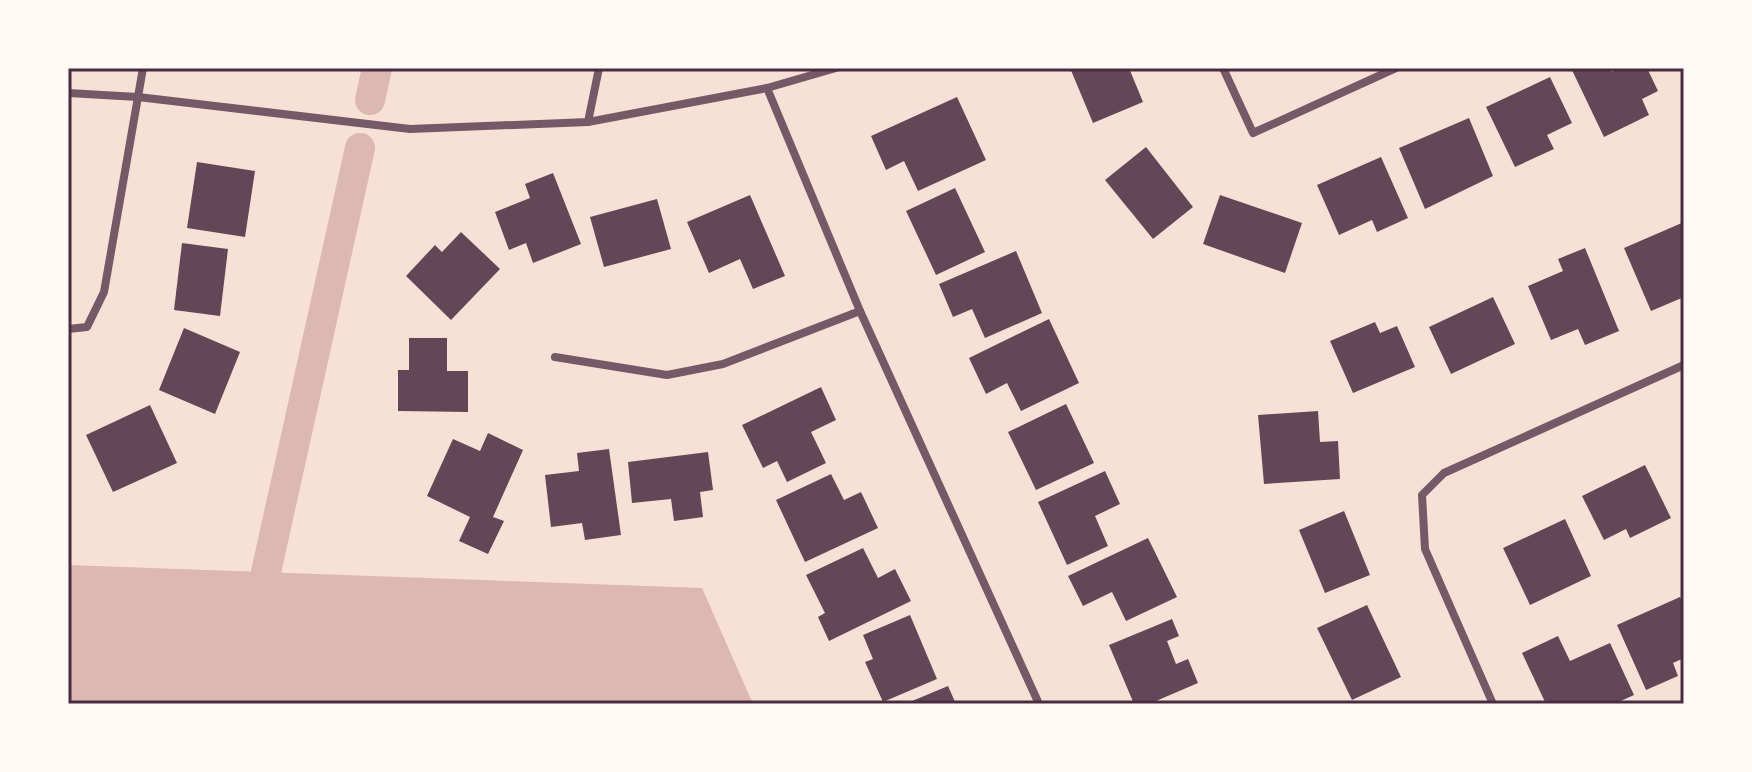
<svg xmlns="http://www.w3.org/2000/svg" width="1752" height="772" font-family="Roboto,sans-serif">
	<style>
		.water { fill: #dcb8b0 }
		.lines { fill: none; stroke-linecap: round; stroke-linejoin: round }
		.canal { stroke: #dcb8b0; stroke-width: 30 }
		.building { fill: #644757 }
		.minor { stroke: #755966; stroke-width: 8 }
		.neatline { fill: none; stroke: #4a2c40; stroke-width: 3 }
	</style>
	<rect width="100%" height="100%" fill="#f7e1d7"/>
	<!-- water -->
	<polygon class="water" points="68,565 702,588 753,704 68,704"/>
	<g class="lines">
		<!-- canal -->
		<g class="canal">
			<polyline points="370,100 377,68"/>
			<polyline points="266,572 360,148"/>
		</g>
	</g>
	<!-- building -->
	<g class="building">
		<polygon points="1070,68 1129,68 1143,102 1093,123"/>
		<polygon points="1571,68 1610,68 1612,72 1620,68 1647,68 1658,91 1642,99 1649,115 1604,137"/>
		<polygon points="1550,77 1572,123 1547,135 1554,149 1515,167 1486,107"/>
		<polygon points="957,97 986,160 918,191 904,161 886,170 871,136"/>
		<polygon points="1469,118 1493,176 1425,209 1399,148"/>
		<polygon points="1146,147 1193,207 1153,239 1105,180"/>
		<polygon points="1381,157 1408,218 1377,232 1372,220 1339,235 1317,185"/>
		<polygon points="197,162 255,171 245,237 187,228"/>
		<polygon points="553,173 581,244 533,263 526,243 509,250 495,212 530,198 525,184"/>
		<polygon points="955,188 985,252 936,275 906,211"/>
		<polygon points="750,195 785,276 753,289 740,259 709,273 687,222"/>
		<polygon points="1220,195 1302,223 1285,273 1203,244"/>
		<polygon points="657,199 671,249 604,267 590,217"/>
		<polygon points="1684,222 1684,297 1651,311 1624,248"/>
		<polygon points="461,232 500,269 451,320 406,276 435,245 442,252"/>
		<polygon points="182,243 228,249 220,316 174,310"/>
		<polygon points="1585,248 1619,331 1585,345 1578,329 1551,340 1528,286 1563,271 1558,259"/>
		<polygon points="1016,251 1042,313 985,338 972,309 953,317 939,284"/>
		<polygon points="1493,297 1515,344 1451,374 1429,327"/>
		<polygon points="1049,319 1079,383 1021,411 1007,383 986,394 969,358"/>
		<polygon points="1375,322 1380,333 1397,326 1415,367 1353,393 1330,341"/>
		<polygon points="184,328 240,352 215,414 159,390"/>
		<polygon points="409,338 447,338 447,371 468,371 468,412 398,411 398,370 409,370"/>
		<polygon points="821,387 836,420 811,432 826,463 787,482 777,461 763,468 742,425"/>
		<polygon points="1066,404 1094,463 1036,490 1008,432"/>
		<polygon points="150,405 177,463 113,492 86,435"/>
		<polygon points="1318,411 1320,442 1338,441 1340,479 1264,484 1258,415"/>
		<polygon points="488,433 523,450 493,517 504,521 488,554 459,541 470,517 427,496 453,439 480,451"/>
		<polygon points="609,449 621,535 585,540 582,523 551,527 545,475 579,471 577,453"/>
		<polygon points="708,452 713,490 700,492 703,517 674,521 671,499 632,503 628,462"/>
		<polygon points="1645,465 1671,518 1630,538 1626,529 1604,540 1582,496"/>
		<polygon points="1105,471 1120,504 1095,516 1108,546 1067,565 1038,502"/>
		<polygon points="831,474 844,500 861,492 878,528 805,562 776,500"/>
		<polygon points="1344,511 1370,575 1325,593 1299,530"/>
		<polygon points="1565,519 1591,576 1530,605 1503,548"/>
		<polygon points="1148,538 1177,597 1126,621 1112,592 1083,606 1068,576"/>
		<polygon points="863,548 878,578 895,569 911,601 829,641 818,617 825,613 806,575"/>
		<polygon points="1680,597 1684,605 1684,658 1673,663 1678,676 1646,690 1617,625"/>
		<polygon points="1367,605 1401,677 1352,700 1317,628"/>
		<polygon points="910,615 937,679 883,702 865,662 873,659 863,635"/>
		<polygon points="1172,619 1179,636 1167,641 1176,664 1188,659 1198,683 1149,704 1134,704 1109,645"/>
		<polygon points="1558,636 1570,661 1610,643 1634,695 1614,704 1546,704 1522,653"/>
		<polygon points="948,686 956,704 905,704"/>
	</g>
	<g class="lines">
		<!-- minor -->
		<g class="minor">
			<polyline points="1223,68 1253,133 1396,68"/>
			<polyline points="767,88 860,311 1039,704"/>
			<polyline points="68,93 138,97 410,129 588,122 767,88 836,68"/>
			<polyline points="588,122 599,68"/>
			<polyline points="68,329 87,327 104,292 143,68"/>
			<polyline points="555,357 667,375 723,364 860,311"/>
			<polyline points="1493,704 1425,549 1422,495 1444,473 1684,365"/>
		</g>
	</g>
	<!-- border -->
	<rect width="1752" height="772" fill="none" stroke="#fffaf5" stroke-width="140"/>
	<rect x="70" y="70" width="1612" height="632" class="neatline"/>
</svg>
